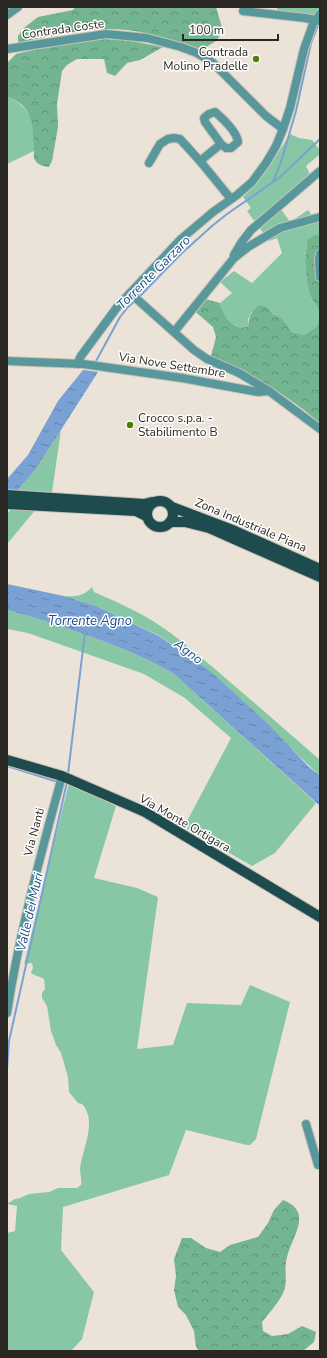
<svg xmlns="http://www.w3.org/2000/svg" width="327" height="1358" font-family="'Nunito Sans',sans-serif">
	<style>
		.grass { fill: #88c7a5 }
		.forest { fill: url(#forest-crowns) }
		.water { fill: url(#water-ripples) }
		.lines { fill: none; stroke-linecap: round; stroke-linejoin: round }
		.stream { stroke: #7aa1d3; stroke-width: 2 }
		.minor-casing { stroke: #c8c1b7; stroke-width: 10 }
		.major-casing { stroke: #c8c1b7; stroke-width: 12 }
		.minor { stroke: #58979b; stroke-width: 8 }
		.major { stroke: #1e4b4e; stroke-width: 10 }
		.poi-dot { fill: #527e02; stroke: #fff; stroke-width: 1.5 }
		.labels { text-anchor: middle; stroke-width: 3; stroke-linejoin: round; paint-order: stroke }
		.street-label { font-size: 12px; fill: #2b2824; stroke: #fff }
		.poi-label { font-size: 12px; fill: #2b2824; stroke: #fff; text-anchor: end }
		.water-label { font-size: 13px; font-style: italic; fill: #1a4d8a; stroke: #fff }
	</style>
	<defs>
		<pattern id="forest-crowns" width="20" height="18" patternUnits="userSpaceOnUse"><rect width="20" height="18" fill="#73b491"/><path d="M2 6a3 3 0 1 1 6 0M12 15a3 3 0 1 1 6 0" fill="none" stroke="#5f9276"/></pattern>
		<pattern id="water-ripples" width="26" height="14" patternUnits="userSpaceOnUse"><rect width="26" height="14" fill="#7aa1d3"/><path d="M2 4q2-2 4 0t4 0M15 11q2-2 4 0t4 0" fill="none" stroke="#6483ab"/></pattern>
	</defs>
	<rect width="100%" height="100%" fill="#ebe3d7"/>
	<!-- grass -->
	<g class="grass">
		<polygon points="277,7 320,7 320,9 310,20 277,10"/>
		<path d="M7,97C21,102 33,114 34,129C35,137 33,144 34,151L7,164Z"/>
		<path d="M290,134L299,138L312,140L320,150L319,155L306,166L314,182L281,209L290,222L308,210L315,220L320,216V236L316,234L307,240L305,262L307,283L310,296L320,312V321L316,327L304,335L292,332L281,317L273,314L268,308L252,312L248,319V327C246,327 242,328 239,327C228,325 222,312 220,303L232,293L220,282L234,271L252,283L282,253L277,238L269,241L247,211L251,208L243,197C262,179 276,156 290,134Z"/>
		<polygon points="61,430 52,492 17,491 36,469"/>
		<polygon points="37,508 7,544 7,514 10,510"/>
		<path d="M92,587L94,592C115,601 137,611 156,623C175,635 192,650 209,664C247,696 283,728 320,760V776L209,670L160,636L96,606L64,596C76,597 84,596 92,587Z"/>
		<path d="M7,610C31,616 54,624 78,632C111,644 144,656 174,674L316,803L275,853L252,866L184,827L231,738L185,698L144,674L28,633L7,629Z"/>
		<path d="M69,783L116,806L94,878L137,888L158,897L137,1049L173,1045L187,1003L241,1005L250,985L290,1002L256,1139L250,1145H247L186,1130L169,1175L63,1207L61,1250L94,1292L82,1339L71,1351H7V1233L15,1231L17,1206L7,1204L15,1199L20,1198L29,1194L49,1192L58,1188H77L81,1185C82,1179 80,1174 80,1169C82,1149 98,1122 82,1104L78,1103L69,1092L68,1077L61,1053L56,1045L51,1031L47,1006L42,998V993L45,989L44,979C39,976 35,976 31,973L33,968L32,963L24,964Z"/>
	</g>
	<!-- forest -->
	<g class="forest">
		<path d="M75,7H216L223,31L216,41L200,51C177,41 152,33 127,30C92,26 52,35 18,43V36L25,27L38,17L73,10Z"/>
		<path d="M101,39L125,40L163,47L140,60L127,63L115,76L107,73L104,59H77L67,65L62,71L57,104L58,127L52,161L49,167C43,166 38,165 35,160C33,157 34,155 34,151C33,127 35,106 7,97V63L16,54L59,44Z"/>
		<polygon points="316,234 320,236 320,312 310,296 307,283 305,262 307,240"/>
		<path d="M202,298L220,303C222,312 228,324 238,327C241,328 245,327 248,327C249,316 251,313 259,305L268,308L273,314L281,317L292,332L304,335L316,327L320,321V423C286,394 252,374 211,356L216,337L213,327L191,308Z"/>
		<path d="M283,1200C314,1212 292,1236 287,1257C284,1267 287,1278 285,1288C282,1299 269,1313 262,1322L263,1331L272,1336L288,1334L302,1326L316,1332L314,1342L303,1351H199L196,1347L194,1331L186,1315L178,1307L174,1290L176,1276L174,1259L182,1238H191L206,1248L220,1252L230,1245L258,1237L268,1223L274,1210Z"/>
	</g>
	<!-- water -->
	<g class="water">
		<polygon points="83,370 98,372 36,469 17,491 7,490 7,479 28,455 58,401"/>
		<path d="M7,584L64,596L96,606L159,636L209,670L268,724L309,767L320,776V806L174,674C144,656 111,644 78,632C54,624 31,616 7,610Z"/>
	</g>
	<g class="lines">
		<!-- stream -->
		<g class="stream">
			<polyline points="273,182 281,162 296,111 311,43 319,23"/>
			<polyline points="139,297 182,253 212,226 227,214 279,178 320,139"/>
			<polyline points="95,363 120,317 128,307 136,300"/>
			<polyline points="7,766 58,782"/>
			<polyline points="68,774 85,632"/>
			<polyline points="7,1069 9,1041 67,782"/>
		</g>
		<defs>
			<g id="minor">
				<polyline points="243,11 305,18 320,21"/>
				<polyline points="7,15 18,7"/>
				<polyline points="7,49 106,34 147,38 181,47 197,53 213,63 266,116 283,129"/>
				<path d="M200,161L221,144L226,148H231L238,142C237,132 222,118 215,112L209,114L204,118L205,122L221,144"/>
				<polyline points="149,163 160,144 168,139 174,138 180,139 200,161 231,199"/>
				<polyline points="320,254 319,260 320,277"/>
				<polyline points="234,255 241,243 251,230 320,171"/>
				<polyline points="130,293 194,350 207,359 239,373 269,391"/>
				<polyline points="174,332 234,258 248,247 280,228 320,217"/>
				<polyline points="7,361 83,364 182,378 258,392 269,391 320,429"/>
				<polyline points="77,364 81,356 118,306 181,239 213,212 237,195 252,182 266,163 276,146 283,129 290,108 304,49 313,24 320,14"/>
				<path d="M7,1013C19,933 41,854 62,776"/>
				<polyline points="306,1124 318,1165 320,1165"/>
			</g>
			<g id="major">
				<polyline points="7,495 144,504 152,502"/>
				<circle cx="160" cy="514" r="13"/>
				<polyline points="7,504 136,511 146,516"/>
				<polyline points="172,507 235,531 320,569"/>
				<polyline points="170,522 185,522 209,528 320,577"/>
				<polyline points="7,760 62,776 145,812 320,917"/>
			</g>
		</defs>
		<!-- minor casing -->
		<use href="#minor" class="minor-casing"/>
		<!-- major casing -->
		<use href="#major" class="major-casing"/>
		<!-- minor -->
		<use href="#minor" class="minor"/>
		<!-- major -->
		<use href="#major" class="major"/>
	</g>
	<!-- markers -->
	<g class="poi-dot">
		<circle cx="256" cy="59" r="4"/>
		<circle cx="130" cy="425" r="4"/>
	</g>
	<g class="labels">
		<!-- street labels -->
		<g class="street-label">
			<text transform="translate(63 29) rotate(-8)" y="4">Contrada Coste</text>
			<text transform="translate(172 365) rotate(9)" y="4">Via Nove Settembre</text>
			<text transform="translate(251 525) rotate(23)" y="4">Zona Industriale Piana</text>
			<text transform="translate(185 823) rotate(30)" y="4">Via Monte Ortigara</text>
			<text transform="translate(34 832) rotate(-75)" y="4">Via Nanti</text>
		</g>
		<!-- poi labels -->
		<g class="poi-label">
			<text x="248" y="56">Contrada<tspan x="248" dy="14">Molino Pradelle</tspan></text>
			<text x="138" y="422" text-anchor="start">Crocco s.p.a. -<tspan x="138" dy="14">Stabilimento B</tspan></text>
		</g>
		<!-- water labels -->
		<g class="water-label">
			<text transform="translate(153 272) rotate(-45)" y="5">Torrente Garzaro</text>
			<text x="90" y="625">Torrente Agno</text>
			<text transform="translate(189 651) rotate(37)" y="5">Agno</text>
			<text transform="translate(29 912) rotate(-77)" y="5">Valle dei Muri</text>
		</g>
	</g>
	<!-- border -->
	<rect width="327" height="1358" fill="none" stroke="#2b2824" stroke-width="16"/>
	<!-- scale -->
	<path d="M183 34v6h95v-6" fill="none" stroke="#2b2824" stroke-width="2"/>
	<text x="189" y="34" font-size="12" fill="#2b2824" stroke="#ffffff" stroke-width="3" paint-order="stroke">100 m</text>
</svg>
